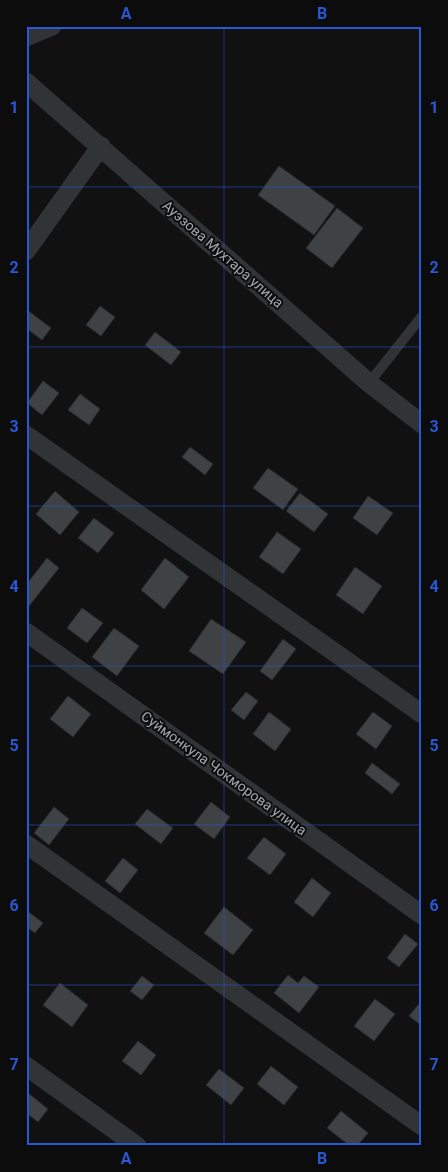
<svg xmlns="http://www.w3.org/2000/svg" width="448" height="1172" font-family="Roboto,sans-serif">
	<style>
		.building { fill: #3f4245; stroke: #2a2b2e }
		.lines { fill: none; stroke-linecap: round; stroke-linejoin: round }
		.lane { stroke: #313437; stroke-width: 10 }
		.street { stroke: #313437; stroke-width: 19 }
		.grid { fill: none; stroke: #2a57d4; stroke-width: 1; stroke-opacity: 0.55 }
		.labels { text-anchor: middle; stroke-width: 4; stroke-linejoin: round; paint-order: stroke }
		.street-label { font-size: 14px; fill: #a1abb3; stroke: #0c0c0d }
		.neatline { fill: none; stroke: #2a57d4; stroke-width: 2 }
		.grid-label { font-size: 16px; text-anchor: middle; font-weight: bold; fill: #2a57d4 }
	</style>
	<rect width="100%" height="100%" fill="#111112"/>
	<!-- building -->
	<g class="building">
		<polygon points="279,166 335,206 314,235 258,195"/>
		<polygon points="337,208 363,228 332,268 306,248"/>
		<polygon points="100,306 115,317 101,336 86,325"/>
		<polygon points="26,309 51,328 42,340 26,328"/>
		<polygon points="155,332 181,352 171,365 145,345"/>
		<polygon points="43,381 59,393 42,415 27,403"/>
		<polygon points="80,394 100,409 89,425 68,410"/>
		<polygon points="190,447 213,464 205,475 182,457"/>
		<polygon points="268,468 298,489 283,510 253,488"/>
		<polygon points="55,491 79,512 60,535 36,514"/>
		<polygon points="300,493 328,514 314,532 286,511"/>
		<polygon points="368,496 393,513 377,535 353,518"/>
		<polygon points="94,518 114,533 98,553 78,538"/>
		<polygon points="277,532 301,549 283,574 259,557"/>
		<polygon points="47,558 59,568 26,610 26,585"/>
		<polygon points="165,558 189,577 164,609 141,590"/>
		<polygon points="355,567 382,586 363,614 336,595"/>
		<polygon points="82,608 103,623 87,643 67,628"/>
		<polygon points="211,619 246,642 223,674 189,651"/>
		<polygon points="114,628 139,646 117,676 92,657"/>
		<polygon points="283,639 296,649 272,680 260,671"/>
		<polygon points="246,692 258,701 244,720 231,710"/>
		<polygon points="68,696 91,714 73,737 50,719"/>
		<polygon points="269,712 291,729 275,751 253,734"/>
		<polygon points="373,712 392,726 376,749 356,734"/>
		<polygon points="372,763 400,784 392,794 365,773"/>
		<polygon points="211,802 230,817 214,839 194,824"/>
		<polygon points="54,807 69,819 49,845 34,833"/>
		<polygon points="147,809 173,828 161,844 135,824"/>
		<polygon points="264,837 286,854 270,875 247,858"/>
		<polygon points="123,858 138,870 120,893 105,881"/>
		<polygon points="312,878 331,893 313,917 294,902"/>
		<polygon points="224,907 253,930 233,955 204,933"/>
		<polygon points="26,910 43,923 35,933 26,927"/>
		<polygon points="405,934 418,944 399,967 387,958"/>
		<polygon points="288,975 298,983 304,976 319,987 299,1013 274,993"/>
		<polygon points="142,976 154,985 142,1000 130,991"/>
		<polygon points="60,983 88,1005 72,1027 43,1005"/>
		<polygon points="375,999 395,1014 374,1041 354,1026"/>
		<polygon points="422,1000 422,1026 409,1016"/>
		<polygon points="138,1041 156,1055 141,1075 122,1061"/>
		<polygon points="271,1066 298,1087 284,1105 257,1084"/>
		<polygon points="219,1069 244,1088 231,1105 206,1085"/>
		<polygon points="28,1093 48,1109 38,1122 26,1113 26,1095"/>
		<polygon points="341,1111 368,1133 357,1146 350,1146 327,1128"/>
	</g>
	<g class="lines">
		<!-- lane -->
		<polyline class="lane" points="369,383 422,316"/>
		<!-- street -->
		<g class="street">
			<polyline points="26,37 52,26"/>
			<polyline points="26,82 369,383 422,424"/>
			<polyline points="26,251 101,146"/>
			<polyline points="26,435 422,714"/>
			<polyline points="26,632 422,915"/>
			<polyline points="26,844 422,1126"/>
			<polyline points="26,1066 137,1146"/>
		</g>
	</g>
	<!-- grid -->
	<path class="grid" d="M224,26V1146M26,187H422M26,347H422M26,506H422M26,666H422M26,825H422M26,985H422"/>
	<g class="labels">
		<!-- street labels -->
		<g class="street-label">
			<text transform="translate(223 254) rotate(41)" y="5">Ауэзова Мухтара улица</text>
			<text transform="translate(224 773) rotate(36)" y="5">Суймонкула Чокморова улица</text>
		</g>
	</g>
	<!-- border -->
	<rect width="448" height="1172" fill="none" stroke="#0c0c0d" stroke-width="55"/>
	<rect x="28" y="28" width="392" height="1116" class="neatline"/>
	<g class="grid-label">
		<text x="126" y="19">A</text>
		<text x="322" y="19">B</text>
		<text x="14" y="113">1</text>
		<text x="434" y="113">1</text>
		<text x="14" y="273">2</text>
		<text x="434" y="273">2</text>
		<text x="14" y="432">3</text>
		<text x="434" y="432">3</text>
		<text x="14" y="592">4</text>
		<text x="434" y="592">4</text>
		<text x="14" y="751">5</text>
		<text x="434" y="751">5</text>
		<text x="14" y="911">6</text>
		<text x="434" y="911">6</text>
		<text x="14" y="1070">7</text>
		<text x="434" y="1070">7</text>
		<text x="126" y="1164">A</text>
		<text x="322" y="1164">B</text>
	</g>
</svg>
